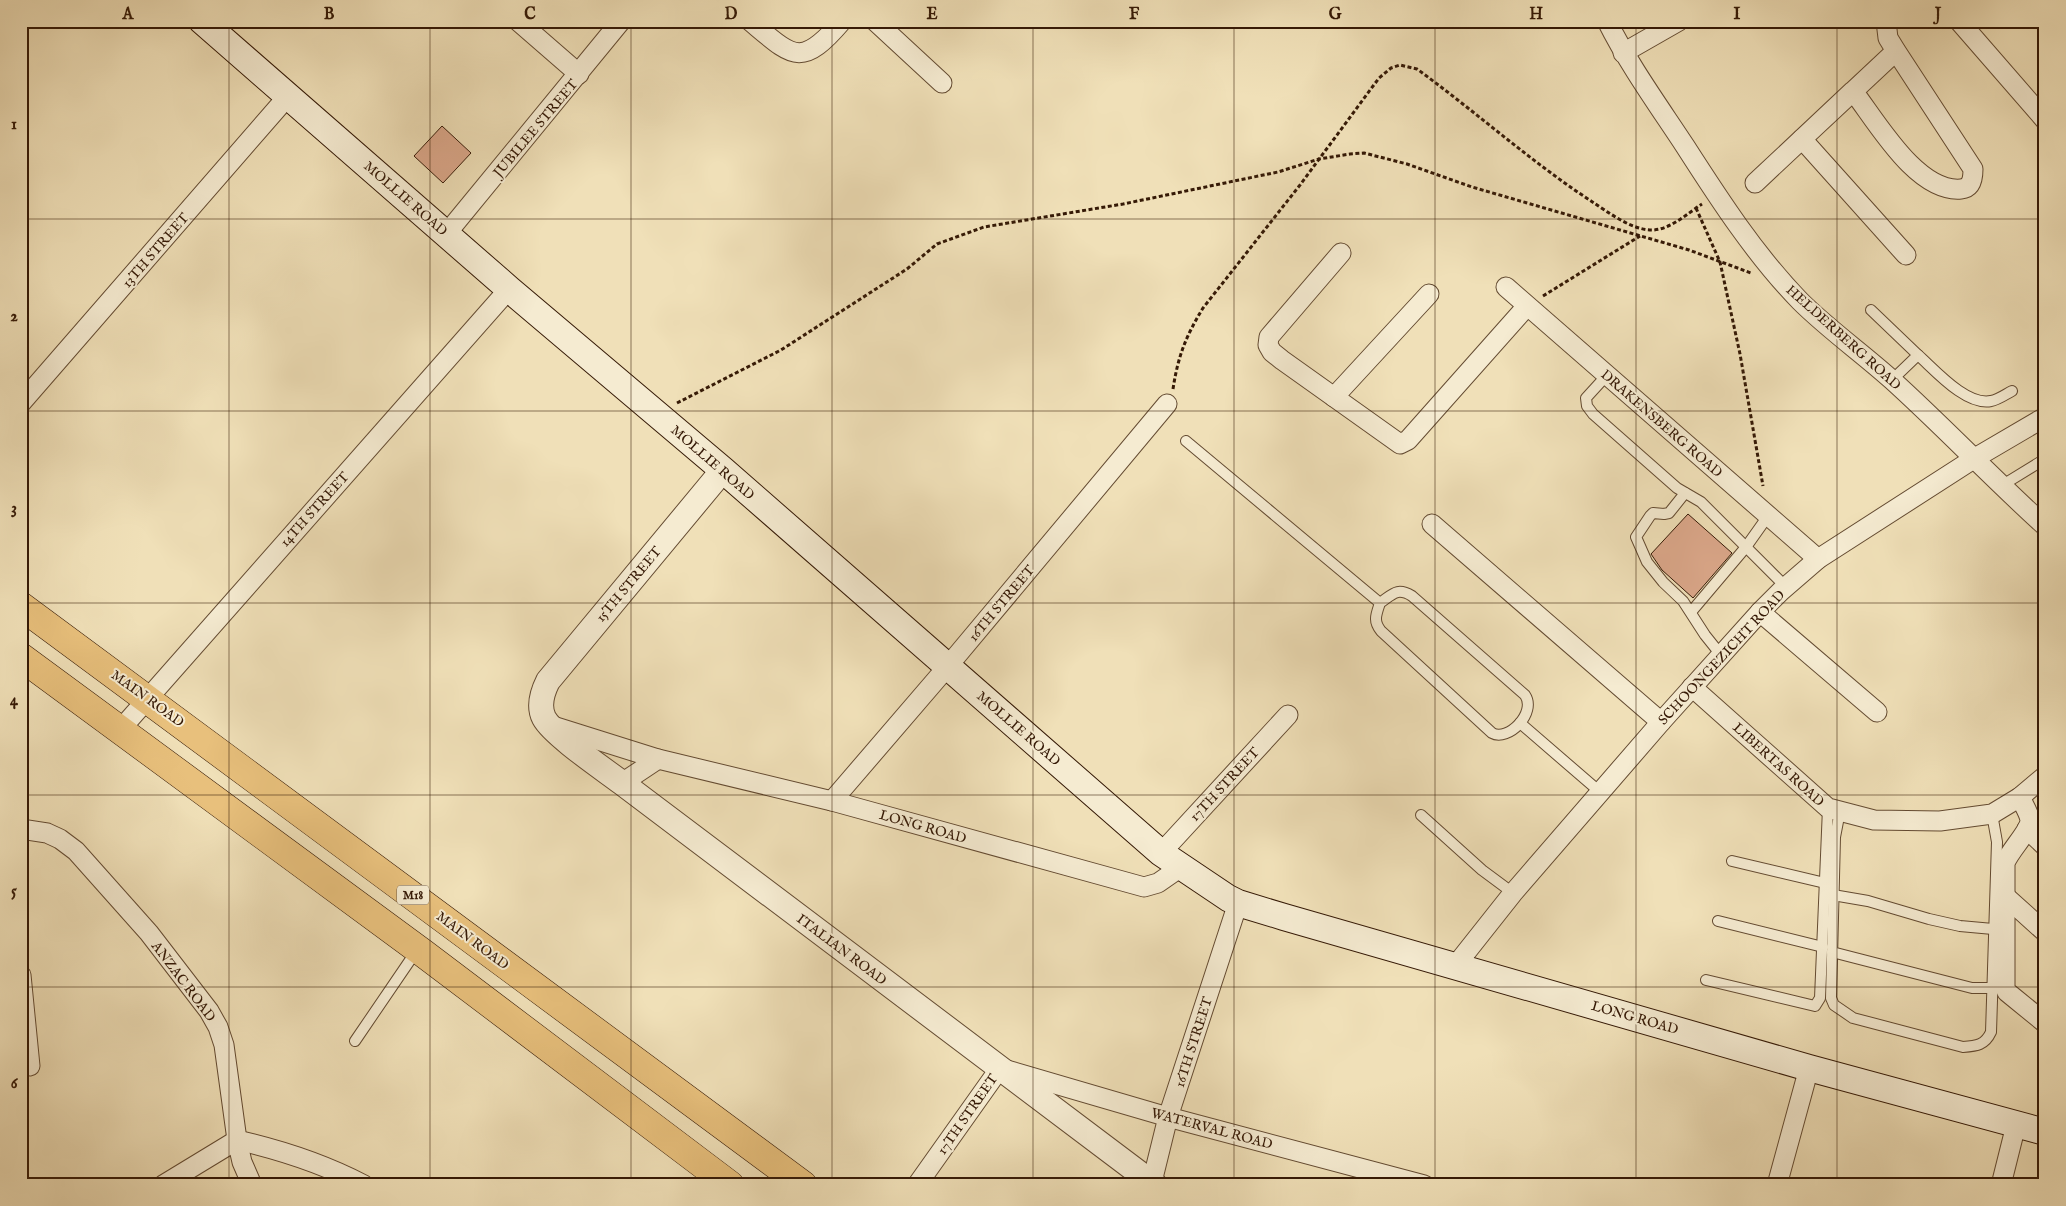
<svg xmlns="http://www.w3.org/2000/svg" width="2066" height="1206" font-family="'IM FELL English',serif">
	<style>
		.building { fill: #dca88b; stroke: #351906 }
		.lines { fill: none; stroke-linecap: round; stroke-linejoin: round }
		.service-casing { stroke: #644b32; stroke-width: 12 }
		.minor-casing { stroke: #644b32; stroke-width: 21 }
		.tertiary-casing { stroke: #644b32; stroke-width: 26 }
		.secondary-casing { stroke: #351906; stroke-width: 28 }
		.primary-casing { stroke: #351906; stroke-width: 29 }
		.path { stroke: #351906; stroke-width: 3; stroke-dasharray: 4 2.5; stroke-linecap: butt }
		.service { stroke: #f5ebd1; stroke-width: 10 }
		.minor { stroke: #f5ebd1; stroke-width: 19 }
		.tertiary { stroke: #f5ebd1; stroke-width: 24 }
		.secondary { stroke: #f5ebd1; stroke-width: 26 }
		.primary { stroke: #e8c07c; stroke-width: 28 }
		.grid { fill: none; stroke: #351906; stroke-width: 1; stroke-opacity: 0.55 }
		.labels { text-anchor: middle; stroke-width: 4; stroke-linejoin: round; paint-order: stroke }
		.shield { fill: #f5ebd1; stroke: #6f5843; stroke-width: 1 }
		.shield-label { font-size: 12px; font-weight: bold; fill: #351906 }
		.street-label { font-size: 14px; fill: #351906; stroke: #f5ebd1 }
		.neatline { fill: none; stroke: #351906; stroke-width: 2 }
		.grid-label { font-size: 16px; text-anchor: middle; font-weight: bold; fill: #351906 }
	</style>
	<rect width="100%" height="100%" fill="#f0e0b8"/>
	<filter id="stains"><feTurbulence type="fractalNoise" baseFrequency=".004" numOctaves="4"/><feColorMatrix values="0 0 0 0 .2 0 0 0 0 .09 0 0 0 0 .02 0 0 0 .5 -.17"/></filter>
	<radialGradient id="worn" r=".72"><stop offset=".6" stop-color="#630" stop-opacity="0"/><stop offset="1" stop-color="#630" stop-opacity=".3"/></radialGradient>
	<!-- building -->
	<g class="building">
		<polygon points="442,126 471,153 443,183 414,156"/>
		<polygon points="1688,514 1732,553 1693,598 1662,570 1651,554"/>
	</g>
	<g class="lines">
		<defs>
			<g id="service">
				<polyline points="1871,310 1918,355 1892,380"/>
				<path d="M1918,355C1935,370 1966,406 1991,401C1998,400 2006,394 2012,391"/>
				<polyline points="1607,375 1586,398 1587,406 1593,414 1677,488 1701,502 1786,587"/>
				<path d="M1186,441L1380,603C1376,615 1373,621 1381,631L1492,733C1508,742 1537,713 1525,695L1412,596C1397,587 1393,594 1380,603"/>
				<polyline points="2001,486 2045,459"/>
				<polyline points="1685,493 1669,513 1664,514 1653,513 1650,516 1636,537 1647,562 1663,582 1683,601 1705,635 1721,655"/>
				<polyline points="1691,612 1746,547 1768,516"/>
				<polyline points="1520,723 1600,792"/>
				<path d="M1840,811L1835,837L1831,998L1834,1005L1853,1018L1963,1047C1977,1046 1985,1045 1991,1032L1997,842L1992,814"/>
				<polyline points="1421,815 1482,870 1513,893"/>
				<polyline points="1732,861 1825,883"/>
				<polyline points="1833,895 1868,901 1929,919 1960,926 1993,929"/>
				<polyline points="1718,921 1823,947"/>
				<polyline points="1832,952 1972,988 1992,988"/>
				<polyline points="1706,980 1815,1006 1820,998 1828,808"/>
				<polyline points="355,1041 417,950"/>
			</g>
			<g id="minor">
				<polyline points="518,21 579,74"/>
				<path d="M750,21C793,57 801,69 842,21"/>
				<polyline points="875,21 942,83"/>
				<path d="M1607,21C1629,65 1658,105 1685,146C1719,199 1756,256 1800,301C1828,329 1862,353 1892,380C1944,427 1993,479 2045,526"/>
				<path d="M1886,21L1888,38L1896,51L1973,169C1973,178 1972,188 1961,189C1917,193 1877,122 1853,91L1755,183L1896,51"/>
				<polyline points="1959,21 2045,120"/>
				<polyline points="1623,53 1679,21"/>
				<polyline points="1802,139 1906,255"/>
				<polyline points="447,233 621,21"/>
				<polyline points="1341,253 1269,337 1268,345 1272,352 1282,360 1400,444 1408,440 1527,306"/>
				<polyline points="1506,287 1818,559"/>
				<polyline points="1334,397 1429,294"/>
				<polyline points="21,403 288,96"/>
				<polyline points="1432,524 1661,722"/>
				<polyline points="1760,612 1877,712"/>
				<polyline points="1692,687 1828,808 1874,820 1940,821 1992,814 2020,797 2045,776"/>
				<polyline points="553,726 658,759 832,801 1144,887 1158,883 1181,867"/>
				<polyline points="120,730 509,289"/>
				<polyline points="622,783 658,759"/>
				<path d="M2020,797C2023,804 2029,813 2030,820C2030,831 2010,850 2005,863V988L2007,992L2045,1023"/>
				<polyline points="832,801 948,666 1167,404"/>
				<polyline points="21,829 47,833 60,839 76,851 149,933 209,1011 218,1027 224,1045 237,1140 242,1162 252,1185"/>
				<polyline points="2027,829 2045,846"/>
				<polyline points="1161,853 1288,715"/>
				<polyline points="2005,896 2045,932"/>
				<polyline points="1456,965 1513,893 1661,722 1760,612 1781,591 1818,559 1975,458 2045,417"/>
				<polyline points="21,975 30,1066"/>
				<polyline points="1152,1182 1168,1117 1238,903"/>
				<path d="M163,1185L237,1140C281,1150 324,1164 364,1185"/>
				<polyline points="917,1185 1000,1068 1168,1117 1424,1185"/>
				<polyline points="1777,1185 1809,1068"/>
				<polyline points="2001,1185 2016,1125"/>
			</g>
			<path id="tertiary" d="M723,470L548,681C542,693 538,706 544,718C553,735 605,770 622,783L1155,1185"/>
			<polyline id="secondary" points="202,21 509,289 723,470 1161,853 1228,898 1238,903 1284,917 1809,1068 2045,1132"/>
			<g id="primary">
				<polyline points="21,606 803,1185"/>
				<polyline points="21,657 423,953 730,1185"/>
			</g>
		</defs>
		<!-- service casing -->
		<use href="#service" class="service-casing"/>
		<!-- minor casing -->
		<use href="#minor" class="minor-casing"/>
		<!-- tertiary casing -->
		<use href="#tertiary" class="tertiary-casing"/>
		<!-- secondary casing -->
		<use href="#secondary" class="secondary-casing"/>
		<!-- primary casing -->
		<use href="#primary" class="primary-casing"/>
		<!-- path -->
		<g class="path">
			<polyline points="1696,208 1720,262 1740,354 1763,486"/>
			<polyline points="1543,296 1640,236"/>
			<path d="M1173,389C1178,356 1186,336 1203,308L1300,185L1379,78L1391,68L1400,65L1417,69C1476,112 1530,161 1591,201C1608,212 1631,230 1652,230C1670,230 1688,213 1702,204"/>
			<polyline points="677,403 781,350 907,269 937,244 984,227 1123,204 1278,172 1319,159 1350,154 1364,153 1407,164 1472,187 1689,250 1751,273"/>
		</g>
		<!-- service -->
		<use href="#service" class="service"/>
		<!-- minor -->
		<use href="#minor" class="minor"/>
		<!-- tertiary -->
		<use href="#tertiary" class="tertiary"/>
		<!-- secondary -->
		<use href="#secondary" class="secondary"/>
		<!-- primary -->
		<use href="#primary" class="primary"/>
	</g>
	<!-- grid -->
	<path class="grid" d="M229,21V1185M430,21V1185M631,21V1185M832,21V1185M1033,21V1185M1234,21V1185M1435,21V1185M1636,21V1185M1837,21V1185M21,219H2045M21,411H2045M21,603H2045M21,795H2045M21,987H2045"/>
	<g class="labels">
		<!-- shield labels -->
		<rect class="shield" x="397" y="885.5" width="32" height="19" rx="4"/>
		<g class="shield-label">
			<text x="413" y="899">M18</text>
		</g>
		<!-- street labels -->
		<g class="street-label">
			<text transform="translate(535 128) rotate(-50)" y="5">JUBILEE STREET</text>
			<text transform="translate(406 198) rotate(41)" y="5">MOLLIE ROAD</text>
			<text transform="translate(155 250) rotate(-49)" y="5">13TH STREET</text>
			<text transform="translate(1844 337) rotate(42)" y="5">HELDERBERG ROAD</text>
			<text transform="translate(1662 423) rotate(41)" y="5">DRAKENSBERG ROAD</text>
			<text transform="translate(713 462) rotate(41)" y="5">MOLLIE ROAD</text>
			<text transform="translate(314 509) rotate(-48)" y="5">14TH STREET</text>
			<text transform="translate(628 584) rotate(-50)" y="5">15TH STREET</text>
			<text transform="translate(1001 603) rotate(-50)" y="5">16TH STREET</text>
			<text transform="translate(1721 657) rotate(-47)" y="5">SCHOONGEZICHT ROAD</text>
			<text transform="translate(148 698) rotate(36)" y="5">MAIN ROAD</text>
			<text transform="translate(1019 728) rotate(41)" y="5">MOLLIE ROAD</text>
			<text transform="translate(1779 764) rotate(42)" y="5">LIBERTAS ROAD</text>
			<text transform="translate(1224 784) rotate(-47)" y="5">17TH STREET</text>
			<text transform="translate(923 826) rotate(16)" y="5">LONG ROAD</text>
			<text transform="translate(473 940) rotate(37)" y="5">MAIN ROAD</text>
			<text transform="translate(842 949) rotate(37)" y="5">ITALIAN ROAD</text>
			<text transform="translate(184 981) rotate(53)" y="5">ANZAC ROAD</text>
			<text transform="translate(1635 1017) rotate(16)" y="5">LONG ROAD</text>
			<text transform="translate(1193 1042) rotate(-72)" y="5">16TH STREET</text>
			<text transform="translate(967 1114) rotate(-55)" y="5">17TH STREET</text>
			<text transform="translate(1212 1128) rotate(15)" y="5">WATERVAL ROAD</text>
		</g>
	</g>
	<!-- margin -->
	<rect width="2066" height="1206" fill="none" stroke="#f0e0b8" stroke-width="55"/>
	<rect x="28" y="28" width="2010" height="1150" class="neatline"/>
	<g class="grid-label">
		<text x="128" y="19">A</text>
		<text x="329" y="19">B</text>
		<text x="530" y="19">C</text>
		<text x="731" y="19">D</text>
		<text x="932" y="19">E</text>
		<text x="1134" y="19">F</text>
		<text x="1335" y="19">G</text>
		<text x="1536" y="19">H</text>
		<text x="1737" y="19">I</text>
		<text x="1938" y="19">J</text>
		<text x="14" y="129">1</text>
		<text x="14" y="321">2</text>
		<text x="14" y="513">3</text>
		<text x="14" y="705">4</text>
		<text x="14" y="896">5</text>
		<text x="14" y="1088">6</text>
	</g>
	<rect width="100%" height="100%" filter="url(#stains)"/>
	<rect width="100%" height="100%" fill="url(#worn)"/>
</svg>
